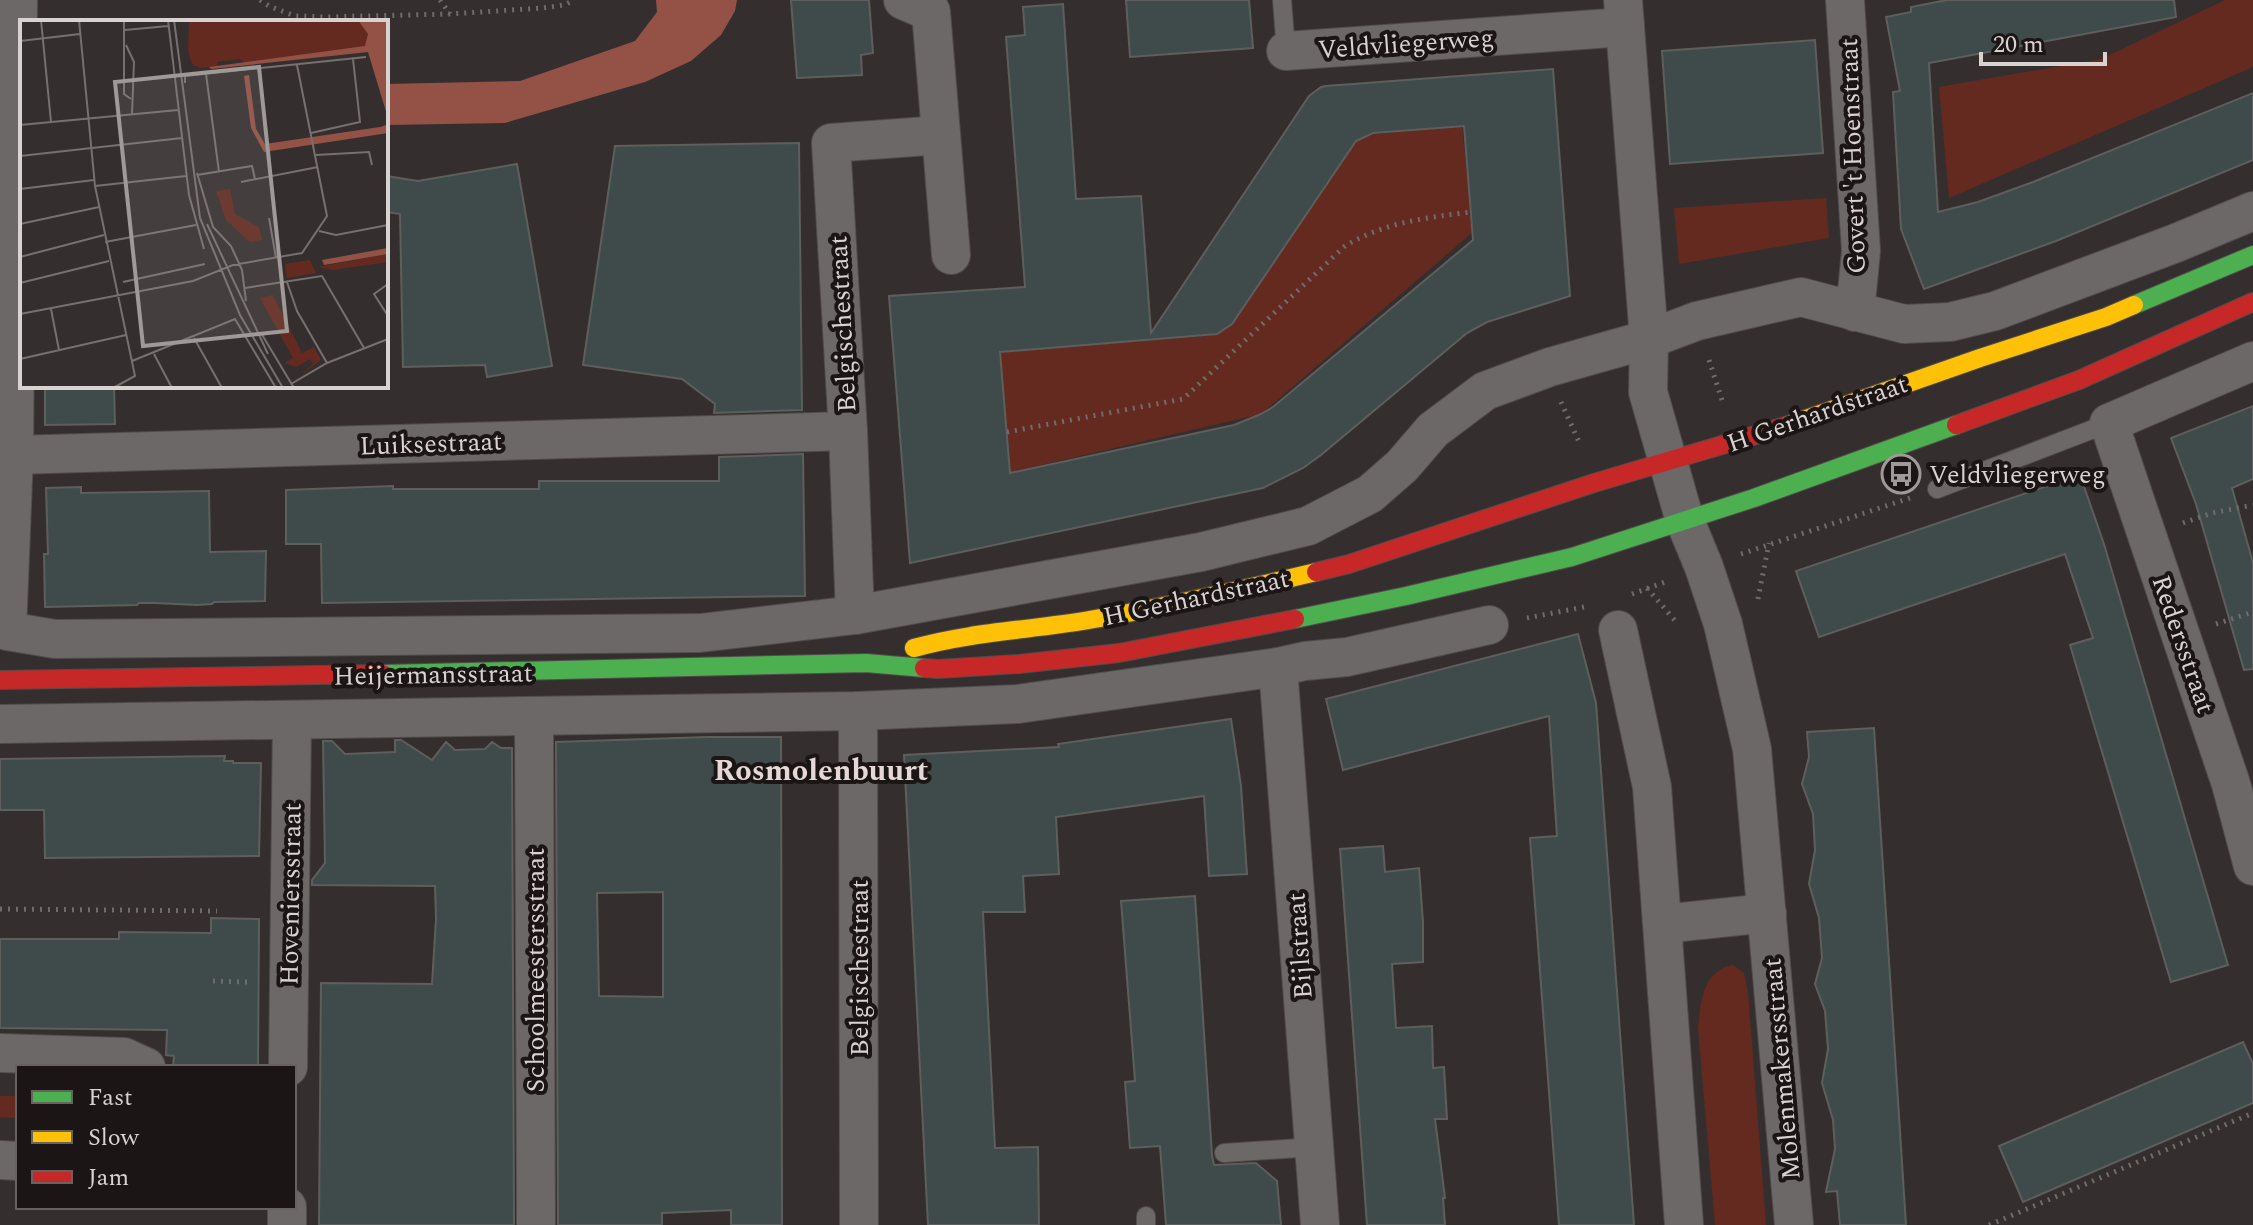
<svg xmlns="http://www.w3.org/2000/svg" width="2253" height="1225" font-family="Spectral,serif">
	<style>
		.green { fill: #642a20 }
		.water { fill: #945246 }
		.building { fill: #3e4b4a; stroke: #5e5e5d; stroke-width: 2; fill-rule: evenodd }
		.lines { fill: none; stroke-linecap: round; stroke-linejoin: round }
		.lane-casing { stroke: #514c4b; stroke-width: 20 }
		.street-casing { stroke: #514c4b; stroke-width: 40 }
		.fast-casing { stroke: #514c4b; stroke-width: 20 }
		.slow-casing { stroke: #514c4b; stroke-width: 20 }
		.jam-casing { stroke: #514c4b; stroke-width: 20 }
		.path { stroke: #706c6b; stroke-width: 5; stroke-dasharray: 2 6; stroke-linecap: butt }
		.lane { stroke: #6c6868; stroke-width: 18 }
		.street { stroke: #6c6868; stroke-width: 38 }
		.fast { stroke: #4caf50; stroke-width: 18 }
		.slow { stroke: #ffc107; stroke-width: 18 }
		.jam { stroke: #c62828; stroke-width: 18 }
		.labels { text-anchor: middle; stroke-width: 8; stroke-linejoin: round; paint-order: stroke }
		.street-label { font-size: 26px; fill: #d8d2d0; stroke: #1b1615 }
		.poi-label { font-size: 26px; fill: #d8d2d0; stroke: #1b1615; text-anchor: start }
		.quarter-label { font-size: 30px; font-weight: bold; fill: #e6d8d6; stroke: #1b1615 }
		.inset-road { fill: none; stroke: #76706f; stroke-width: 2 }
		.view { fill: #9f9997; fill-opacity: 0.15; stroke: #9f9997; stroke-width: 4 }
		.inset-edge { fill: none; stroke: #d8d2d0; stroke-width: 4 }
	</style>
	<rect width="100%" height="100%" fill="#342f2e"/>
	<!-- green -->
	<g class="green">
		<polygon points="2225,0 2253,0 2253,67 1949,198 1939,87 2101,59"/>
		<polygon points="1462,126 1473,232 1261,414 1011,472 1000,352 1207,336 1221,332 1353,144 1366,135"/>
		<polygon points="1826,198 1829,238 1679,264 1674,208"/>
		<path d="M1733,965L1744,973L1748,993L1766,1225H1715L1698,1028C1701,1002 1702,971 1733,965Z"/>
		<polygon points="0,1096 18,1096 18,1118 0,1117"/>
	</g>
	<!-- water -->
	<polygon class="water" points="656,0 737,0 735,11 721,35 691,61 645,82 505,123 386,125 386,84 520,81 635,41 657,12"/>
	<!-- building -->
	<g class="building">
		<polygon points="791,0 869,0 873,53 861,55 862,75 797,78"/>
		<polygon points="1126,0 1249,0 1253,48 1130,57"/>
		<polygon points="1947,0 2174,0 2176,17 1929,63 1938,212 1978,202 2033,182 2253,93 2253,160 2056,241 1924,289 1901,229 1893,92 1900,91 1886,17 1911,12 1911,7"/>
		<path d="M1063,4L1076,199L1141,196L1151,333L1309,96L1321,87L1326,86L1553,69L1570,296L1487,322L1467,333L1321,455L1303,468L1263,488L910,563L889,296L1025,287L1006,37L1025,35L1023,7ZM1464,126L1473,240L1273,407L1261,414L1234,425L1010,473L1000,352L1217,334L1232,324L1356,141L1373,133Z"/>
		<polygon points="1815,40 1823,153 1670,164 1662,51"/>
		<polygon points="799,143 802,410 714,413 715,404 682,379 583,365 615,146"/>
		<polygon points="517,164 552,366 487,377 485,365 403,367 400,214 386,212 386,176 418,181"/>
		<polygon points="45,386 114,386 115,424 45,425"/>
		<polygon points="2253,406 2253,479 2232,488 2253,563 2253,669 2244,670 2196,504 2171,438"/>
		<polygon points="803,454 805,596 322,603 321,544 286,544 286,490 393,486 393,489 539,489 539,481 719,481 719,457"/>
		<polygon points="2080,475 2104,544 2228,965 2171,982 2070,645 2093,638 2065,554 1819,637 1796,571"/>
		<polygon points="81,487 81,493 209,491 210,552 266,551 265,601 214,602 212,604 197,605 155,603 139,603 137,605 45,607 44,554 48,554 46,488"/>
		<polygon points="1578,634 1596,703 1634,1225 1559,1225 1530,838 1557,836 1549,716 1343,770 1326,699"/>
		<polygon points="1231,719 1241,786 1247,874 1209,876 1204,796 1056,817 1059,874 1023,876 1025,912 983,912 995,1148 1038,1147 1039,1225 928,1225 904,755 1059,747 1058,744"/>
		<polygon points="1874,728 1906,1225 1840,1225 1837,1191 1826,1192 1835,1149 1833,1120 1822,1083 1828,1049 1825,1011 1815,984 1822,958 1819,918 1809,884 1815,850 1813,814 1802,784 1809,757 1807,732"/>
		<path d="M708,737H781L782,1225H731V1210L662,1213V1225H558L556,742ZM663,892V997L599,996L597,893Z"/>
		<polygon points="395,740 401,740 432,760 446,742 455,750 485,749 492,742 501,748 512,748 514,1225 319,1225 321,983 432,984 436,919 435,886 312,885 312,880 325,863 323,741 332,741 345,754 395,752"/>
		<polygon points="225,756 224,761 233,761 233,763 261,763 259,856 45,858 44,810 0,810 0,759"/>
		<polygon points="1383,846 1385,872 1419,868 1423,922 1423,962 1392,964 1396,1028 1432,1026 1433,1068 1444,1067 1447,1119 1435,1119 1445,1198 1443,1198 1445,1225 1367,1225 1340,849"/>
		<polygon points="1195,896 1212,1155 1214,1165 1256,1163 1277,1181 1281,1225 1166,1225 1160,1146 1130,1148 1125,1082 1135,1081 1121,901"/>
		<polygon points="211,918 259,919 258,1067 173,1067 174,1056 166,1055 167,1030 0,1028 0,939 119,939 119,932 211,933"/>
		<polygon points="2243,1042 2253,1064 2253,1103 2023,1202 1999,1146"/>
	</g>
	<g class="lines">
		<defs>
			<g id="lane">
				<polyline points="1282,0 1286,51"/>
				<polyline points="1937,489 2109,423"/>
				<polyline points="1224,1153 1314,1147"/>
				<polyline points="1146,1216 1146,1225"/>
			</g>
			<g id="street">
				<polyline points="18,0 14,455 7,631 55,639 700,633 855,615 1201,552 1308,526 1370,494 1402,466 1433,430 1485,391 1550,367 1649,339 1697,321 1801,297 1904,324 1950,322 1995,311 2176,243 2253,211"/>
				<polyline points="903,0 931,12 951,255"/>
				<polyline points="1623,0 1649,339 1648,392 1685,521 1704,567 1723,624 1752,749 1794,1225"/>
				<polyline points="1845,0 1861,251 1855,312"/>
				<polyline points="1286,51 1625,27"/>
				<polyline points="2253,361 2109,423 2231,784 2253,866"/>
				<polyline points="14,455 848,431"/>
				<polyline points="855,615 848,431 831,143 941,135"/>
				<polyline points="1618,630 1652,787 1684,1225"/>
				<polyline points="1278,667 1320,1225"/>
				<polyline points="858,711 859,1225"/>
				<polyline points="534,716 536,1225"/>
				<polyline points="0,724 858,711 1018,704 1278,667 1305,661 1347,657 1489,625"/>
				<polyline points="1663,924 1767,913"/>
				<polyline points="0,1053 124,1057 146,1067"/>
				<polyline points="288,1067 292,721"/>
				<polyline points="0,1160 18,1161"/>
				<polyline points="287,1225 287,1207"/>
			</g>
			<g id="fast">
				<polyline points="2134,305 2253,255"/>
				<polyline points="1295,619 1406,596 1572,557 1754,498 1956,425"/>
				<polyline points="383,674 866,663 924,668"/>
			</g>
			<g id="slow">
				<polyline points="1786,426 1980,358 2106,317 2134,305"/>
				<path d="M914,648C971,632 1031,630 1089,620C1165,607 1241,590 1316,572"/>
			</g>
			<g id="jam">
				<polyline points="1956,425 2079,380 2253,302"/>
				<polyline points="1316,572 1349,564 1594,483 1786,426"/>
				<polyline points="924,668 938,669 1019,664 1119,653 1295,619"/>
				<polyline points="0,680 383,674"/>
			</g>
		</defs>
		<!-- lane casing -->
		<use href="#lane" class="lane-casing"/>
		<!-- street casing -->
		<use href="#street" class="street-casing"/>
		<!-- fast casing -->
		<use href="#fast" class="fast-casing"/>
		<!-- slow casing -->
		<use href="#slow" class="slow-casing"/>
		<!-- jam casing -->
		<use href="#jam" class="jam-casing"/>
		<!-- path -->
		<g class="path">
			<polyline points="260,0 269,6 295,16 326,17 450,14 543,8 564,5 574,0"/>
			<polyline points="440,0 450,14"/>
			<polyline points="1709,360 1722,400"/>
			<polyline points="1561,402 1580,444"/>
			<path d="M1007,432L1183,399L1345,246C1385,222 1425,218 1471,212"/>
			<polyline points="2183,523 2212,513 2253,505"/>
			<polyline points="1741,554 1910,498"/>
			<polyline points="1647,588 1678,624"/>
			<polyline points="1632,594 1668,581"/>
			<polyline points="1758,599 1769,543"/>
			<polyline points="1527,618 1584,607"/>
			<polyline points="2216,624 2253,612"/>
			<polyline points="0,909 217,911"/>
			<polyline points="213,981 248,982"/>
			<polyline points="1989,1225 2253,1113"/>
		</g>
		<!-- lane -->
		<use href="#lane" class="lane"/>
		<!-- street -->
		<use href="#street" class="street"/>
		<!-- fast -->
		<use href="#fast" class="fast"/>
		<!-- slow -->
		<use href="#slow" class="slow"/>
		<!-- jam -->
		<use href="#jam" class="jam"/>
	</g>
	<!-- icons -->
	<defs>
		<symbol id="bus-ring" viewBox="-11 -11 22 22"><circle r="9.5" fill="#1b1615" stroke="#9f9997" stroke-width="1.5"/><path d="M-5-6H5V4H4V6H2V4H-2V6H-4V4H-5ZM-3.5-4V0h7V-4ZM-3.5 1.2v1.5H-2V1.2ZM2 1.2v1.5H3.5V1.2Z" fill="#9f9997"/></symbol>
	</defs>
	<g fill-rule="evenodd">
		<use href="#bus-ring" x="1879" y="452" width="44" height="44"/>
	</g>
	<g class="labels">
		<!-- street labels -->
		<g class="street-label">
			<text transform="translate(1406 43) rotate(-4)" y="9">Veldvliegerweg</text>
			<text transform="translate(1852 156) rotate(-92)" y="9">Govert 't Hoenstraat</text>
			<text transform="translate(842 324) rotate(-93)" y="9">Belgischestraat</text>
			<text transform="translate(1817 413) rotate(-19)" y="9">H Gerhardstraat</text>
			<text transform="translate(431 443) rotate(-2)" y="9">Luiksestraat</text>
			<text transform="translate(1196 597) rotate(-12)" y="9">H Gerhardstraat</text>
			<text transform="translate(2184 644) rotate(71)" y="9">Redersstraat</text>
			<text transform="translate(433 674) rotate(-1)" y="9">Heijermansstraat</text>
			<text transform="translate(290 894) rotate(-89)" y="9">Hoveniersstraat</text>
			<text transform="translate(1299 946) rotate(-94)" y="9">Bijlstraat</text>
			<text transform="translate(859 968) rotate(-90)" y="9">Belgischestraat</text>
			<text transform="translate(535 970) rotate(-90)" y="9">Schoolmeestersstraat</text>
			<text transform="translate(1781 1069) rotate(-95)" y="9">Molenmakersstraat</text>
		</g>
		<!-- poi labels -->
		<g class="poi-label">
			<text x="1929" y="483">Veldvliegerweg</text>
		</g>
		<!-- quarter labels -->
		<g class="quarter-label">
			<text x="821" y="780">Rosmolenbuurt</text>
		</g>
	</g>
	<!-- overview -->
	<g transform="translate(20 20)">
		<rect width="368" height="368" fill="#342f2e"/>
		<path d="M169,0H368V31L340,28L227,44L219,39L197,42V46L180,48L172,44L168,31ZM210,169L215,194L239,207L242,220L230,222L206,200L196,171ZM368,234V242L312,250L298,247ZM290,240L296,253L267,258L265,244ZM253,275L282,333L294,327L301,340L281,355L293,344L290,339L276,347L265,343L273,338L240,278Z" fill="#642a20"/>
		<path d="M338,0L368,1V113L244,132L231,108L224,56L229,55L236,109L245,124L360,107L366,105L367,95L348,32L191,49L189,47L345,26L348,14ZM368,228V234L304,245L302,240Z" fill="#945246"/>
		<path class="inset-road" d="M21,0L31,102M59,0L75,166L115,356L93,368M104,0V74L111,79M148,0L169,175L184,229M154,0L180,198L220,295L263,368M105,10L148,6M0,21L60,14M106,25L114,42L112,94M186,54L199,152M165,63V56L346,37M0,105L158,90M291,113L340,102L333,39M296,135L349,132L352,145M0,136L162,118M177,153L193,207L211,226L222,250L226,281M177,155L232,146L235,159M221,162L298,147M75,166L166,156M0,169L74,160M249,198L256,238M0,204L79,187M187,204L248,334M299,211L316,215L368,205M85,222L176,205M0,237L84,215M103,262L185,244M267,262L277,291L307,343M0,263L89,241M368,264L354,274L368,296M225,268L302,256L344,328M31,289L39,330M0,294L173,261L213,245L282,233L307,196L277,45M241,313L274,368M174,318L202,368M134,334L152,368M0,339L106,315M112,341L215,299L256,368M271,364L307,343L368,319"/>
		<path class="view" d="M239,47L267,311L123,326L95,62Z"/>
		<rect width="368" height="368" class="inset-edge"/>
	</g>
	<!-- legend -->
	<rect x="16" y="1065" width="280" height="144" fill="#1b1615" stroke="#676160" stroke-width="2"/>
	<rect x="32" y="1091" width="40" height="12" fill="#4caf50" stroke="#676160" stroke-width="2"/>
	<text x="88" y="1105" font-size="24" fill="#d8d2d0">Fast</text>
	<rect x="32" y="1131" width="40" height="12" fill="#ffc107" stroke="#676160" stroke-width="2"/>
	<text x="88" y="1145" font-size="24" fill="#d8d2d0">Slow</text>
	<rect x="32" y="1171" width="40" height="12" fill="#c62828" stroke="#676160" stroke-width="2"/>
	<text x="88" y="1185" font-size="24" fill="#d8d2d0">Jam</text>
	<!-- scale -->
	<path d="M1981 52v12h124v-12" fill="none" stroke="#d8d2d0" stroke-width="4"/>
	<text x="1993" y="52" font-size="24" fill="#d8d2d0" stroke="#1b1615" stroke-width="6" paint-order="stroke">20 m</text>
</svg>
